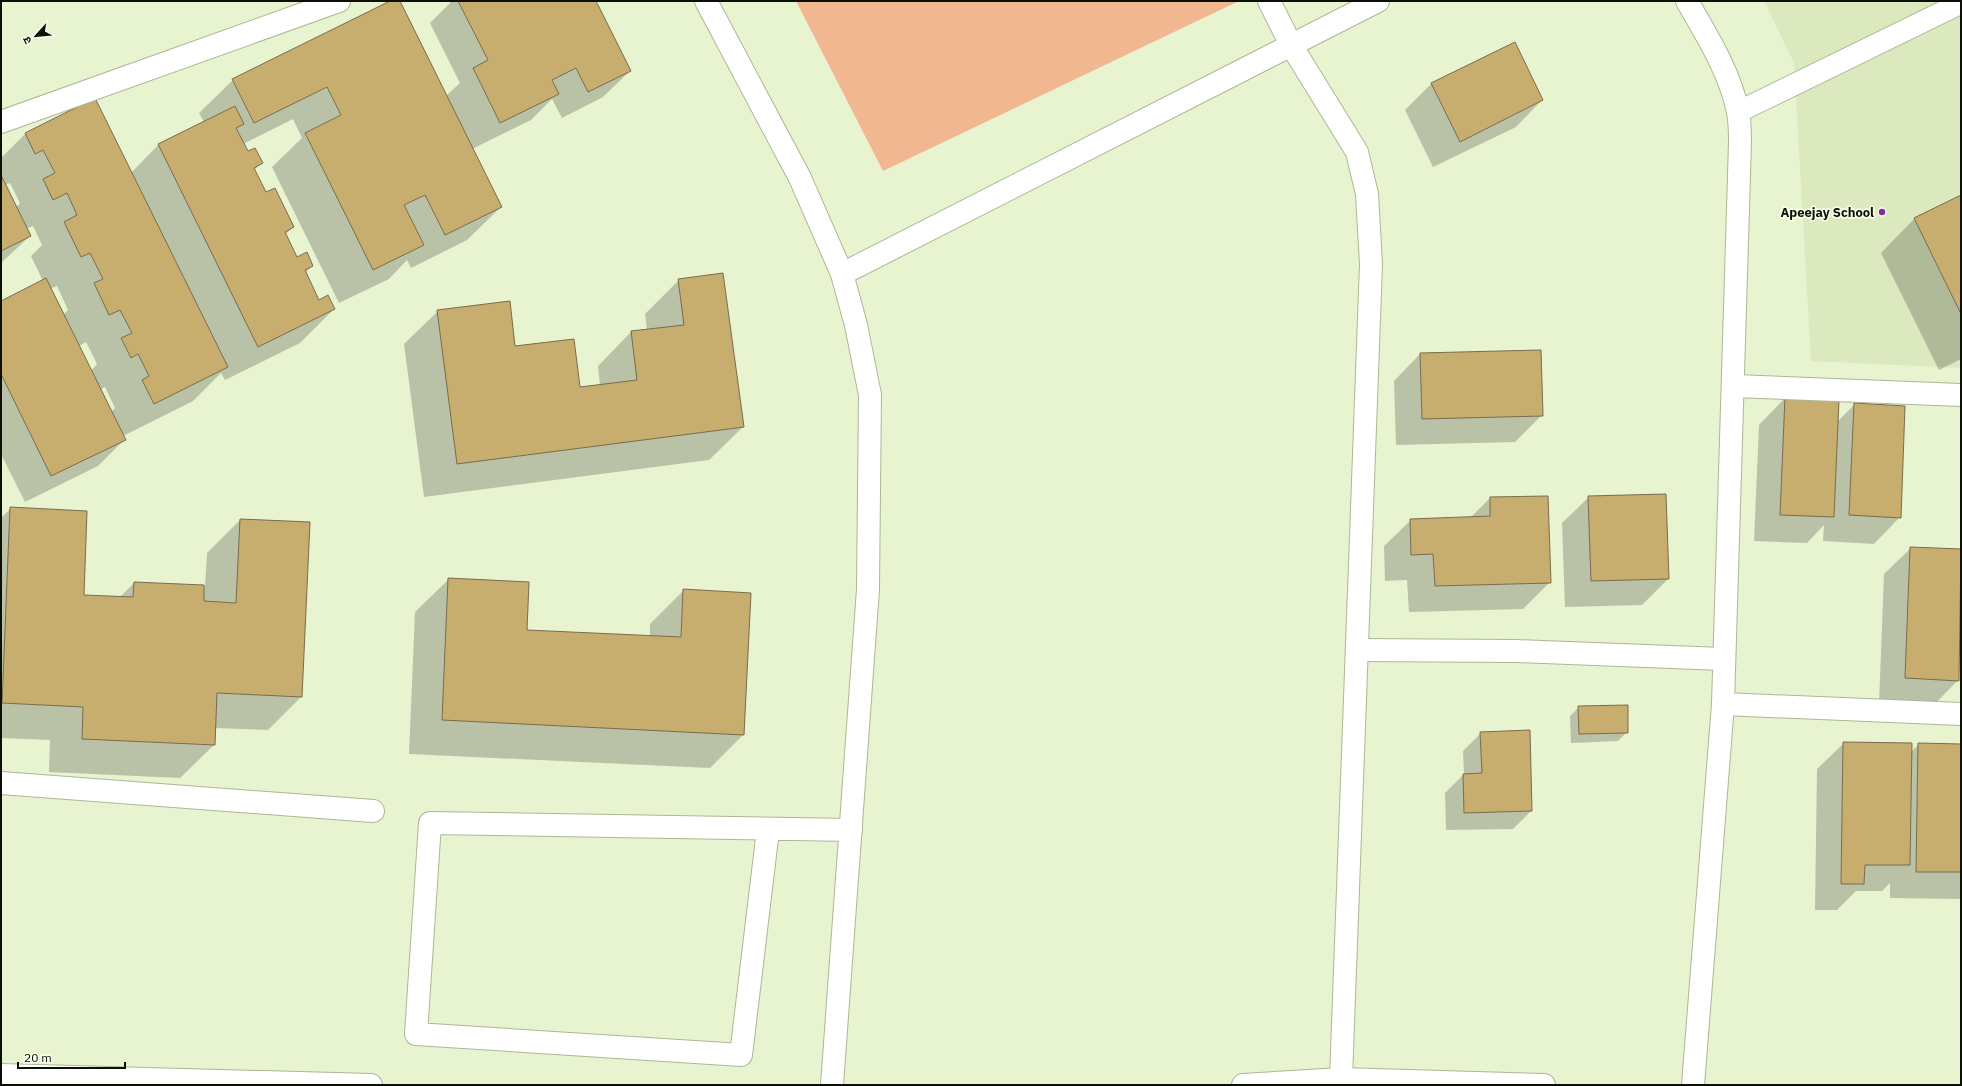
<svg xmlns="http://www.w3.org/2000/svg" width="1962" height="1086" font-family="'IBM Plex Sans','Noto Sans Devanagari',sans-serif">
	<style>
		.built { fill: #dce9be }
		.green { fill: #f1b791 }
		.shadow { fill: #0003; fill-rule: evenodd }
		.building { fill: #c7ad6e; stroke: #796c4d }
		.lines { fill: none; stroke-linecap: round; stroke-linejoin: round }
		.service-casing { stroke: #acb796; stroke-width: 23 }
		.minor-casing { stroke: #acb796; stroke-width: 24 }
		.service { stroke: #fff; stroke-width: 21 }
		.minor { stroke: #fff; stroke-width: 22 }
		.poi-dot { fill: #7b30a2; stroke: #f7fee9; stroke-width: 1.5 }
		.labels { text-anchor: middle; stroke-width: 3.5; stroke-linejoin: round; paint-order: stroke }
		.poi-label { font-size: 13px; font-weight: bold; fill: #0c0f04; stroke: #f7fee9; text-anchor: end }
	</style>
	<rect width="100%" height="100%" fill="#e8f3d0"/>
	<!-- built -->
	<polygon class="built" points="1764,1 1961,1 1961,368 1811,361 1794,63"/>
	<!-- green -->
	<polygon class="green" points="796,1 1239,1 883,171"/>
	<!-- shadow -->
	<g class="shadow">
		<path d="M393,1H399L446,96L460,83L430,23L452,1H595L630,71L603,97L562,118L552,99L531,120L472,149L501,207L467,240L411,268L407,260L389,279L339,303L272,167L302,138L293,119L243,144L247,152L262,163L254,170L265,194L293,227L285,235L296,258L312,266L305,273L319,301L334,309L300,343L225,380L221,373L193,401L123,436L125,439L98,466L25,502L1,454V302L43,281L31,256L42,245L33,226L26,229L30,236L1,263V158L25,134L94,99L131,173L159,144L204,122L199,113L233,80ZM10,183L20,203L16,208L5,185ZM57,286L68,310L63,315L50,289ZM86,342L97,364L91,371L79,346ZM105,387L115,408L111,412L100,390Z"/>
		<polygon points="1514,43 1542,100 1516,127 1433,167 1405,110 1431,84"/>
		<polygon points="1961,196 1961,359 1939,370 1881,253 1914,219"/>
		<polygon points="679,280 743,427 709,460 424,497 404,344 438,311 514,347 579,388 600,386 598,366 631,332 647,330 645,314"/>
		<polygon points="1420,354 1542,415 1515,442 1396,445 1394,381"/>
		<polygon points="1785,398 1837,422 1854,405 1900,517 1874,544 1823,541 1824,525 1807,543 1754,541 1759,425"/>
		<polygon points="1589,497 1668,579 1642,605 1565,607 1562,523"/>
		<polygon points="1490,498 1550,582 1523,609 1409,612 1407,580 1385,581 1384,546 1411,520 1470,518"/>
		<polygon points="11,508 83,596 120,597 134,583 205,586 207,553 240,520 301,697 268,730 215,728 214,745 180,778 49,772 50,740 1,738 1,518"/>
		<polygon points="1911,548 1961,550 1958,680 1932,707 1879,704 1884,574"/>
		<polygon points="449,579 526,631 650,637 650,624 684,590 743,735 710,768 409,754 415,612"/>
		<polygon points="1579,707 1627,732 1618,741 1571,743 1570,716"/>
		<polygon points="1481,733 1531,811 1513,829 1446,830 1445,793 1464,774 1463,751"/>
		<polygon points="1844,743 1911,752 1919,744 1961,745 1961,899 1890,898 1890,883 1882,891 1856,891 1837,910 1815,910 1817,769"/>
	</g>
	<!-- building -->
	<g class="building">
		<polygon points="390,1 400,1 502,207 445,235 425,195 404,205 424,245 373,270 305,133 341,115 327,87 254,123 232,79"/>
		<polygon points="458,1 596,1 631,71 588,92 576,68 552,80 559,94 500,123 473,68 488,60"/>
		<polygon points="1515,42 1543,100 1460,142 1431,83"/>
		<polygon points="95,98 228,367 154,404 142,380 149,376 138,354 131,358 121,338 132,333 120,310 109,315 94,283 103,279 90,253 81,257 64,222 77,215 67,193 53,200 43,179 55,173 43,150 35,154 25,133"/>
		<polygon points="235,106 244,124 236,128 248,151 255,148 263,163 254,168 266,192 275,188 294,227 285,232 297,257 307,252 313,266 305,270 319,300 328,295 335,309 258,347 158,144"/>
		<polygon points="1,175 31,236 1,251"/>
		<polygon points="1961,195 1961,314 1914,218"/>
		<polygon points="723,273 744,427 457,464 437,310 510,301 515,346 574,339 580,387 637,380 631,331 684,325 678,279"/>
		<polygon points="46,278 126,440 51,476 1,374 1,301"/>
		<polygon points="1541,350 1543,416 1422,419 1420,353"/>
		<polygon points="1785,397 1839,400 1834,517 1780,515"/>
		<polygon points="1854,403 1905,406 1901,518 1849,515"/>
		<polygon points="1666,494 1669,579 1591,581 1588,496"/>
		<polygon points="1548,496 1551,583 1435,586 1433,554 1411,555 1410,519 1490,516 1490,497"/>
		<polygon points="10,507 87,511 84,595 133,597 134,582 204,585 204,601 236,603 240,519 310,522 302,697 217,693 215,745 82,739 83,707 2,703"/>
		<polygon points="1910,547 1961,549 1959,681 1905,678"/>
		<polygon points="448,578 529,582 527,630 681,637 683,589 751,593 744,735 442,720"/>
		<polygon points="1628,705 1628,733 1579,734 1578,706"/>
		<polygon points="1530,730 1532,811 1464,813 1463,774 1482,773 1480,732"/>
		<polygon points="1843,742 1912,743 1910,865 1865,865 1864,884 1841,884"/>
		<polygon points="1918,743 1961,744 1961,872 1916,872"/>
	</g>
	<g class="lines">
		<defs>
			<polyline id="service" points="1738,112 1961,3"/>
			<g id="minor">
				<polyline points="706,1 800,178 842,274 856,325 870,395 868,589 832,1085"/>
				<polyline points="1269,1 1291,45 1357,152 1367,194 1371,264 1341,1079"/>
				<path d="M1687,1C1707,36 1730,72 1738,112C1740,122 1740,133 1740,142L1723,704L1693,1085"/>
				<polyline points="1,122 339,1"/>
				<polyline points="842,274 1378,1"/>
				<polyline points="1734,386 1961,395"/>
				<polyline points="1357,650 1516,651 1723,659"/>
				<polyline points="1723,704 1961,714"/>
				<polyline points="1,783 373,811"/>
				<polyline points="768,830 741,1055 416,1034 430,823 851,830"/>
				<polyline points="1,1075 371,1085"/>
				<polyline points="1243,1085 1341,1079 1544,1085"/>
			</g>
		</defs>
		<!-- service casing -->
		<use href="#service" class="service-casing"/>
		<!-- minor casing -->
		<use href="#minor" class="minor-casing"/>
		<!-- service -->
		<use href="#service" class="service"/>
		<!-- minor -->
		<use href="#minor" class="minor"/>
	</g>
	<!-- markers -->
	<circle class="poi-dot" cx="1882" cy="212" r="4"/>
	<g class="labels">
		<!-- poi labels -->
		<g class="poi-label">
			<text x="1874" y="217">Apeejay School</text>
		</g>
	</g>
	<!-- border -->
	<rect width="1962" height="1086" fill="none" stroke="#0c0f04" stroke-width="4"/>
	<!-- north arrow -->
	<g transform="translate(36 36) rotate(243)" stroke="#f7fee9" stroke-width="3" paint-order="stroke">
	<path d="M0-3L7 15L0 10L-7 15Z" fill="#0c0f04"/>
	<text y="-6" font-size="11" font-weight="bold" text-anchor="middle" fill="#0c0f04">उ</text>
	</g>
	<!-- scale -->
	<path d="M18 1062v6h107v-6" fill="none" stroke="#0c0f04" stroke-width="2"/>
	<text x="24" y="1062" font-size="12" fill="#0c0f04" stroke="#f7fee9" stroke-width="3" paint-order="stroke">20 m</text>
</svg>
